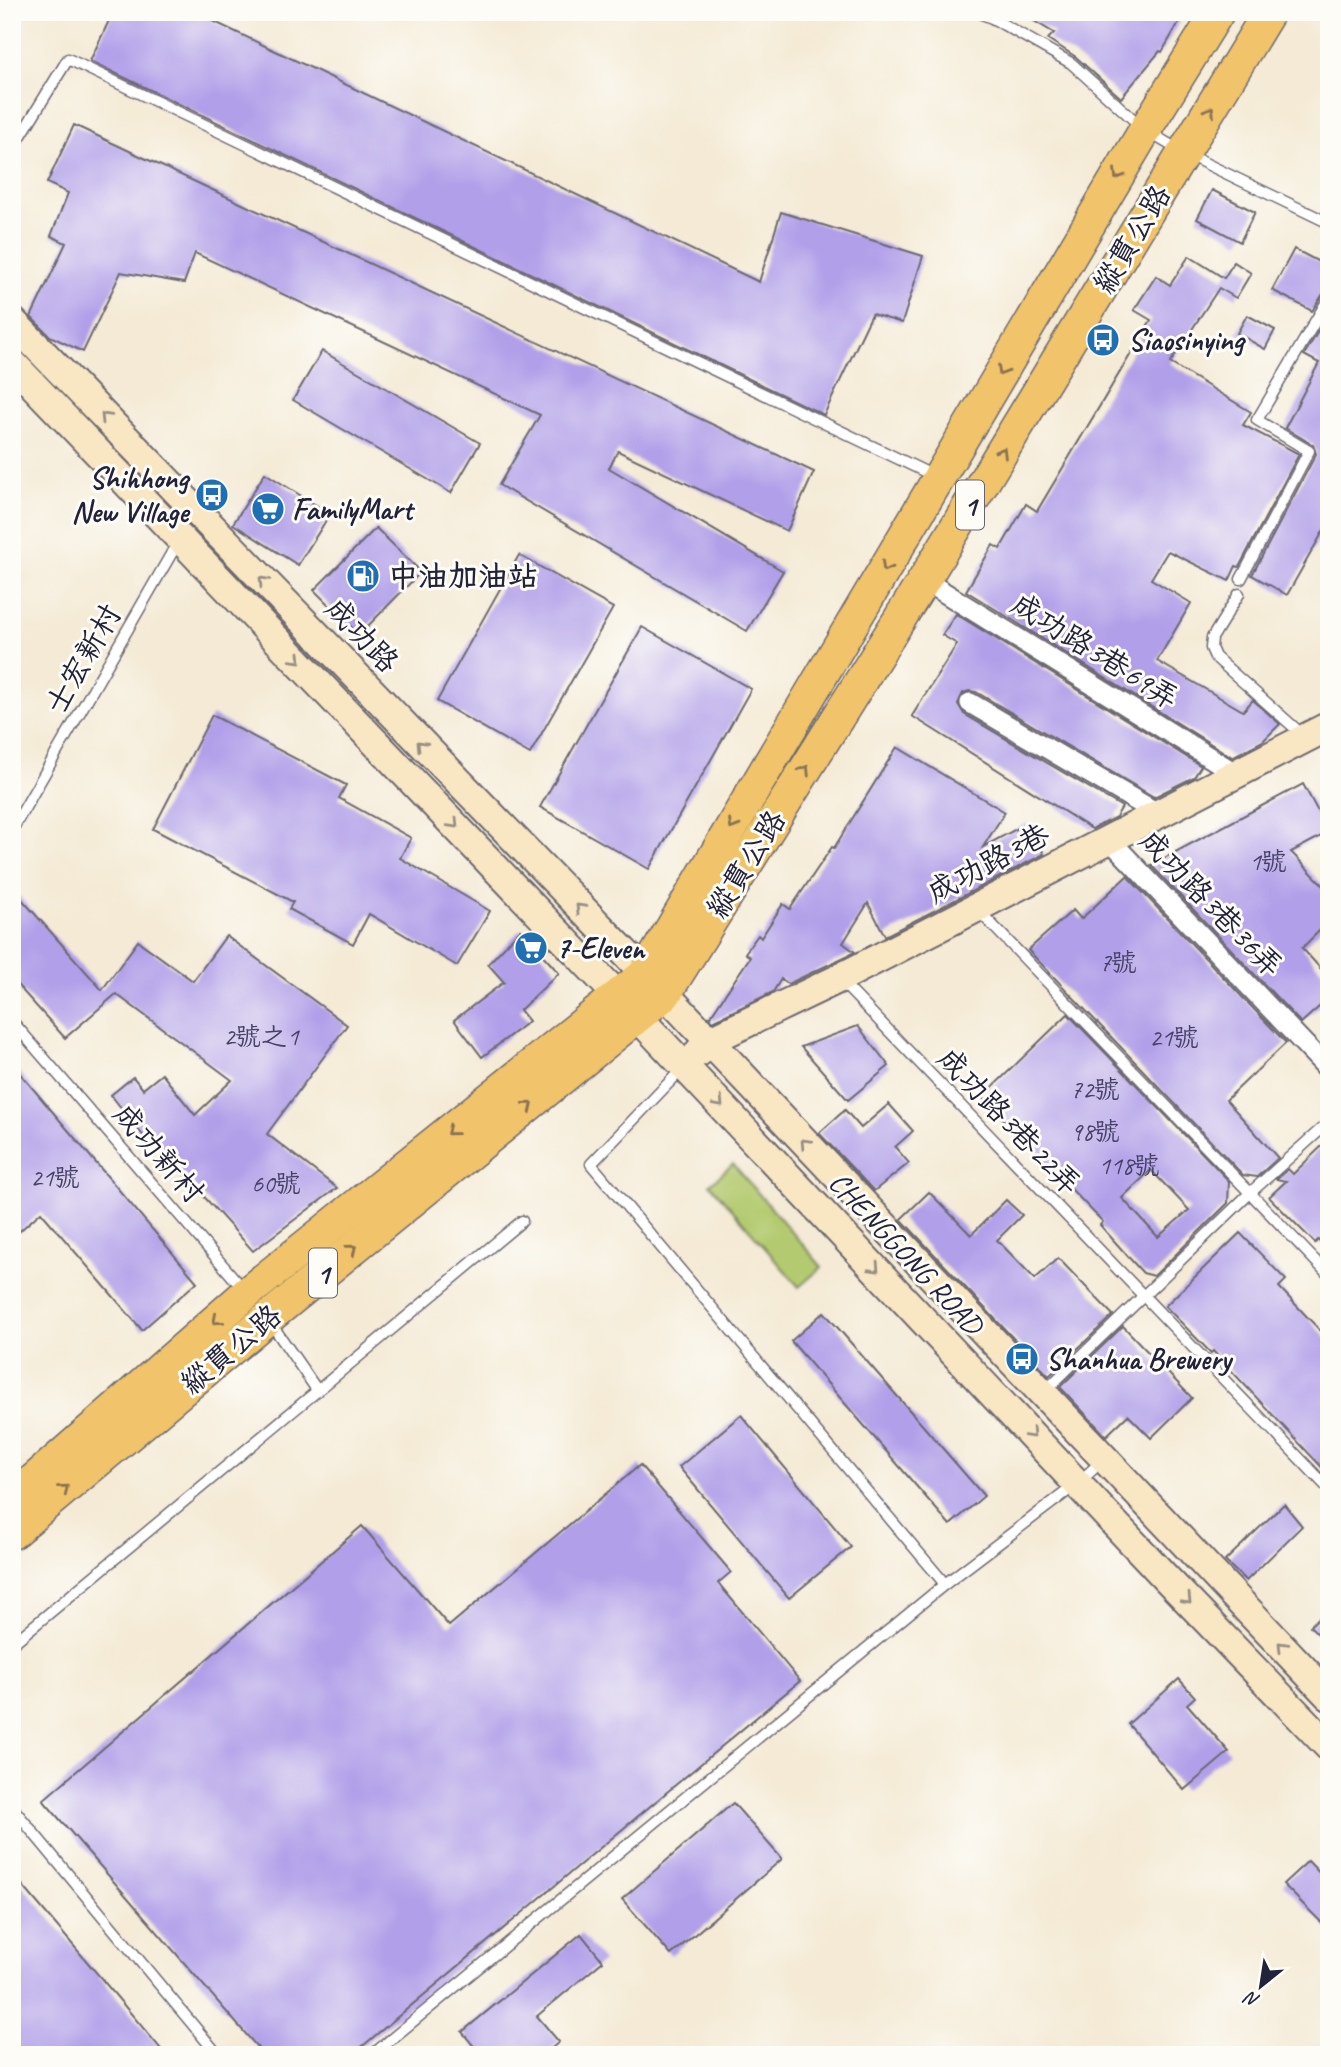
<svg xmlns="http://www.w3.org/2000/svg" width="1341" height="2067" font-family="Caveat,'LXGW WenKai TC',sans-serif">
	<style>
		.green { fill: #b4ca6f; stroke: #6b7655; stroke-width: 2 }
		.building { fill: #b19fe9; fill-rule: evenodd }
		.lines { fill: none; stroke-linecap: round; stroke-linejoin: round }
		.lane-casing { stroke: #6c6871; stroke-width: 13 }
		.street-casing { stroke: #6c6871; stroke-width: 23 }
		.secondary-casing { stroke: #6c6871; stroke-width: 32 }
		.primary-casing { stroke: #6c6871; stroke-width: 35 }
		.lane { stroke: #fff; stroke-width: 10 }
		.street { stroke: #fff; stroke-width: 19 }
		.secondary { stroke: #f9e7c3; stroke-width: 28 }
		.primary { stroke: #f1c36a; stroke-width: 32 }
		.oneway { stroke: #8a7252 }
		.oneway2 { stroke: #988e86 }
		.labels { text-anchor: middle; stroke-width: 6; stroke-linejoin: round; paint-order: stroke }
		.number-label { font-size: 26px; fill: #464166 }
		.shield { fill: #fdfcf7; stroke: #646373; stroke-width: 2 }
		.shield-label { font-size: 28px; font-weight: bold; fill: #22223b }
		.street-label { font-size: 30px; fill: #22223b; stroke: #fdfcf7 }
		.poi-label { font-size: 30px; font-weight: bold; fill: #22223b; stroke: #fdfcf7; text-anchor: start }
	</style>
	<rect width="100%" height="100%" fill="#fdfcf7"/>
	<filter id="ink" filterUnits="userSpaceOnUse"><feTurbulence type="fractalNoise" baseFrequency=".0143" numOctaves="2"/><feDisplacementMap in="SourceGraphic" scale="14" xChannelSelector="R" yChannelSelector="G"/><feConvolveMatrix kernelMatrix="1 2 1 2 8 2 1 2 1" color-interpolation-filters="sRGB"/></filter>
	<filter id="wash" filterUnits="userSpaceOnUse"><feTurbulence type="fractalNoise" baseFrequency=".00686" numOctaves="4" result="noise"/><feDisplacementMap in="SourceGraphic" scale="28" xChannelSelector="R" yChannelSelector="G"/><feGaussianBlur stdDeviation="1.57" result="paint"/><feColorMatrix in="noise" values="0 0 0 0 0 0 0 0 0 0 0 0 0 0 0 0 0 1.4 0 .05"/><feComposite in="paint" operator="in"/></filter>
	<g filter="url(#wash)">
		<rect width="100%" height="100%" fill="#f4ead5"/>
		<!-- green -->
		<polygon class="green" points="733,1164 822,1267 799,1287 710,1184"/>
		<g id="blocks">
			<!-- building -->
			<g class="building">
				<polygon points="113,12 194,12 759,282 781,212 923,256 902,323 872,314 824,415 90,61"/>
				<polygon points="1019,12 1185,12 1162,52 1160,51 1121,98 1076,57 1048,39 1054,33"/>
				<polygon points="74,125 814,472 787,531 618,451 609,468 783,571 747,631 499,485 540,415 195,253 184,283 121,272 83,352 50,336 31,317 66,243 51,236 68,193 47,183"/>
				<polygon points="1212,190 1255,212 1240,242 1197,219"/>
				<polygon points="1294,249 1329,267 1329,291 1323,294 1312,311 1272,290"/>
				<polygon points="1189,256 1224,278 1234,262 1251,273 1236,298 1219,288 1170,363 1251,412 1243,425 1299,454 1239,567 1236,566 1229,581 1168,551 1151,579 1191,603 1157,661 1243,711 1253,700 1280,724 1263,741 1232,757 966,591 993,545 1000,549 1026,504 1037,511 1151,320 1134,310 1156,276 1170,285"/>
				<polygon points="1329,313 1329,521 1287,595 1252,575 1316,454 1313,445 1285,428 1319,363 1304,355"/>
				<polygon points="1247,315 1275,330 1265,349 1237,333"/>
				<polygon points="322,351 480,443 451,493 293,400"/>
				<polygon points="265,473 330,514 298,565 233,524"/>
				<polygon points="376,528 421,572 359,635 314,590"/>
				<polygon points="519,555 613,608 530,754 437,701"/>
				<polygon points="956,614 1201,766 1194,777 1154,797 976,692 969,691 963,693 958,704 964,714 1122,807 1116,817 1092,829 912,716 957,644 942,635"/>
				<polygon points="642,627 751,689 649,869 540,807"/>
				<polygon points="212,715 346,785 339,798 411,838 400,858 490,911 457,966 369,914 353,944 289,909 293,902 153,829"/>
				<polygon points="897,747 1005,812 983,847 1027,823 1044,854 885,936 868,903 843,943 855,952 788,984 781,979 773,992 713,1021 710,1017 750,957 745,953 758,935 761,938 783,904 790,909 832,847 834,848"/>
				<polygon points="1303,784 1329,832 1291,852 1329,891 1329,921 1302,948 1329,978 1329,998 1301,1023 1151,865"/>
				<polygon points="1127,876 1286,1043 1226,1100 1278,1158 1257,1177 1243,1175 1028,950 1073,910 1081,919"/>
				<polygon points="12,888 102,990 138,941 193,981 226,936 347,1025 267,1134 337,1188 253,1251 153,1140 149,1143 111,1095 133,1077 143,1089 162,1074 195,1115 232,1080 116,994 65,1038 12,979"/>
				<polygon points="520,930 559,973 520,1010 529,1021 482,1057 454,1020 504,982 488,964"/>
				<path d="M1068,1014L1229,1181L1228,1203L1154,1276L1143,1273L1132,1261L1100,1225L1103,1222L982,1097ZM1151,1170L1189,1210L1158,1237L1122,1198Z"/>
				<polygon points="858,1026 889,1066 848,1100 801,1047"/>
				<polygon points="12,1064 197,1282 142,1330 41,1212 12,1238"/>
				<polygon points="889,1104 913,1131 895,1147 909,1163 874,1191 819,1133 845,1110 861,1128"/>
				<polygon points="1329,1139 1329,1251 1318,1240 1315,1243 1269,1197 1286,1181 1276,1179 1288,1169 1293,1174"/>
				<polygon points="929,1192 971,1235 1006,1200 1022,1215 997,1240 1035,1279 1058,1258 1113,1315 1049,1376 901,1219"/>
				<polygon points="1240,1233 1286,1280 1279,1287 1329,1340 1329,1475 1213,1351 1211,1353 1165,1306"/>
				<polygon points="824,1312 984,1496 950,1525 791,1341"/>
				<polygon points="1123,1326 1192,1398 1151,1438 1128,1415 1106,1436 1060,1387"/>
				<polygon points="741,1415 851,1547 789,1598 679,1467"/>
				<polygon points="640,1465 731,1572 718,1583 800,1681 352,2055 264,2055 43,1800 362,1526 449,1626"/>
				<polygon points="1284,1504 1302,1526 1246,1581 1225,1561"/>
				<polygon points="1329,1608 1329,1645 1310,1626"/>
				<polygon points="1179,1679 1195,1697 1187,1704 1229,1752 1184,1790 1128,1724"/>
				<polygon points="733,1803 782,1859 671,1955 622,1899"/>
				<polygon points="1308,1861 1329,1883 1329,1930 1283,1884"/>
				<polygon points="12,1873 166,2055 12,2055"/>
				<polygon points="581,1934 603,1961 537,2016 559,2042 544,2055 481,2055 462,2032"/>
			</g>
		</g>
	</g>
	<g filter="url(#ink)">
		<use href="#blocks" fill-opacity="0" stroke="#6c6871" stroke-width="2"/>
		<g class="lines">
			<defs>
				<g id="lane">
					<polyline points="977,12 992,18 1071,63 1145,130 1184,153 1329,223"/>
					<polyline points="12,150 68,59 934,476"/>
					<polyline points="1241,579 1309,451 1257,420 1329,298"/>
					<polyline points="1239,594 1212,638 1211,648 1215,657 1305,737"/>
					<polyline points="12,830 178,542"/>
					<polyline points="978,910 1329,1275"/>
					<polyline points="841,981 1329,1489"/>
					<polyline points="12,1021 245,1291"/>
					<polyline points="683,1068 591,1164 945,1584"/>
					<polyline points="270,1322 317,1390"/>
					<polyline points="1045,1391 1250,1193 1329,1122"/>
					<polyline points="12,1468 25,1483"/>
					<polyline points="12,1644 522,1221"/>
					<polyline points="12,1807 218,2055"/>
					<polyline points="372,2055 945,1584 1078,1483 1102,1461"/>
				</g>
				<g id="street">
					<polyline points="924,580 1235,773"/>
					<polyline points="970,703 1157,813"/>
					<polyline points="1108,838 1329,1070"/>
				</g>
				<g id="secondary">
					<polyline points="12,321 665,994 1329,1696"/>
					<polyline points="12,363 619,997 1166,1578 1329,1747"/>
					<polyline points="699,1052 709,1041 838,979 1329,726"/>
				</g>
				<g id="primary">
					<polyline points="12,1499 247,1293 644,975 1145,130 1218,12"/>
					<polyline points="12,1533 268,1318 665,994 924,580 1269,12"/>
				</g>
			</defs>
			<!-- lane casing -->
			<use href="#lane" class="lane-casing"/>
			<!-- street casing -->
			<use href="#street" class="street-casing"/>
			<!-- secondary casing -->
			<use href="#secondary" class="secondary-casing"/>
			<!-- primary casing -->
			<use href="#primary" class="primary-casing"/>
			<!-- lane -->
			<use href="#lane" class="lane"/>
			<!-- street -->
			<use href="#street" class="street"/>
			<!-- secondary -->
			<use href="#secondary" class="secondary"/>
			<!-- primary -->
			<use href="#primary" class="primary"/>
		</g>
		<!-- one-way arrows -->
		<defs><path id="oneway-chevron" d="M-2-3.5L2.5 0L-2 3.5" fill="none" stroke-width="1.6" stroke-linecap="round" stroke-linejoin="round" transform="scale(1.75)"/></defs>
		<g class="oneway">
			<use href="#oneway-chevron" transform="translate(1210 111) rotate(-59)"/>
			<use href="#oneway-chevron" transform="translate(1118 175) rotate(121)"/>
			<use href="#oneway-chevron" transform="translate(1002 371) rotate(121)"/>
			<use href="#oneway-chevron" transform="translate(1002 452) rotate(-59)"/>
			<use href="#oneway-chevron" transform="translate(886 567) rotate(121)"/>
			<use href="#oneway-chevron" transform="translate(805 770) rotate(-58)"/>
			<use href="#oneway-chevron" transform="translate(733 825) rotate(121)"/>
			<use href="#oneway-chevron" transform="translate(529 1106) rotate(-39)"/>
			<use href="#oneway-chevron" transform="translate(451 1131) rotate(141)"/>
			<use href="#oneway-chevron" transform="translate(352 1249) rotate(-39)"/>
			<use href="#oneway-chevron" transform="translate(217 1320) rotate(139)"/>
			<use href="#oneway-chevron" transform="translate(64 1489) rotate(-40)"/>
		</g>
		<g class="oneway2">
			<use href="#oneway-chevron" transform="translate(105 417) rotate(-134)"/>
			<use href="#oneway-chevron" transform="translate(263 581) rotate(-134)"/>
			<use href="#oneway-chevron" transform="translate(297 659) rotate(46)"/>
			<use href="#oneway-chevron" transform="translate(421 745) rotate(-134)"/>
			<use href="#oneway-chevron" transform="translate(454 824) rotate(46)"/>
			<use href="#oneway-chevron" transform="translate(580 908) rotate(-134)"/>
			<use href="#oneway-chevron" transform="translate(719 1103) rotate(47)"/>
			<use href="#oneway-chevron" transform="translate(805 1143) rotate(-133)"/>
			<use href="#oneway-chevron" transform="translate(875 1268) rotate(47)"/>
			<use href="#oneway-chevron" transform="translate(1031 1434) rotate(47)"/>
			<use href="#oneway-chevron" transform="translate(1187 1600) rotate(46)"/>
			<use href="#oneway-chevron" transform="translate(1282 1646) rotate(-134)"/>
		</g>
	</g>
	<!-- icons -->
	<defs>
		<symbol id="bus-disc" viewBox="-11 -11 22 22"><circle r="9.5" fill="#1f6fb2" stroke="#fdfcf7"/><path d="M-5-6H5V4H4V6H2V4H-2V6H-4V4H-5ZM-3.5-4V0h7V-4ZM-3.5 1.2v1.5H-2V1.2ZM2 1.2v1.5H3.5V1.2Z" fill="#fff"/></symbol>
		<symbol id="supermarket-disc" viewBox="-11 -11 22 22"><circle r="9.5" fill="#1f6fb2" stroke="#fdfcf7"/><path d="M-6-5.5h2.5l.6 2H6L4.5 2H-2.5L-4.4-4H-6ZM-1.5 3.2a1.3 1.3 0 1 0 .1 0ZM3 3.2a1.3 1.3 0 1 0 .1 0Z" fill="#fff"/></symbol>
		<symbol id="fuel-disc" viewBox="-11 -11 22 22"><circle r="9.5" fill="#1f6fb2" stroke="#fdfcf7"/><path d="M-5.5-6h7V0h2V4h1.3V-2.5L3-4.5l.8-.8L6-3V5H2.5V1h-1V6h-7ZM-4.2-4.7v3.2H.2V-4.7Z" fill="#fff"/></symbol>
	</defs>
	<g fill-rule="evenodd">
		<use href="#bus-disc" x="1084" y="321" width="38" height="38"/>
		<use href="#bus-disc" x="193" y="476" width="38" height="38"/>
		<use href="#supermarket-disc" x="249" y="490" width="38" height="38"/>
		<use href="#fuel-disc" x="344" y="557" width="38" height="38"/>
		<use href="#supermarket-disc" x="512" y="929" width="38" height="38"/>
		<use href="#bus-disc" x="1003" y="1340" width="38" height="38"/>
	</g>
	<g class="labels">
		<!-- number labels -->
		<g class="number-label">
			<text x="1268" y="870">1號</text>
			<text x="1118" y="971">7號</text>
			<text x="261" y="1045">2號之1</text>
			<text x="1174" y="1046">21號</text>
			<text x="1095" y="1098">72號</text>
			<text x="1095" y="1140">98號</text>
			<text x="1129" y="1174">118號</text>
			<text x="55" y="1186">21號</text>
			<text x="276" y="1192">60號</text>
		</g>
		<!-- shield labels -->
		<g class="shield">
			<rect x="956" y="480.5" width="28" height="49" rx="5"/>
			<rect x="309" y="1248.5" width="28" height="49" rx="5"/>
		</g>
		<g class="shield-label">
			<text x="970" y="515">1</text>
			<text x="323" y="1283">1</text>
		</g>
		<!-- street labels -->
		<g class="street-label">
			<text transform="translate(1132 239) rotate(-59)" y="10">縱貫公路</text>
			<text transform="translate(362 635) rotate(46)" y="10">成功路</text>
			<text transform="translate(1095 651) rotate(32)" y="10">成功路3巷69弄</text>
			<text transform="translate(83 659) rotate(-60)" y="10">士宏新村</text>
			<text transform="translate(988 863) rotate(-28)" y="10">成功路3巷</text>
			<text transform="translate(746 864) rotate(-58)" y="10">縱貫公路</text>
			<text transform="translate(1211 903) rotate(46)" y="10">成功路3巷36弄</text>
			<text transform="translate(1009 1121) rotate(46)" y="10">成功路3巷22弄</text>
			<text transform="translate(159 1153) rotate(49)" y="10">成功新村</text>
			<text transform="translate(906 1253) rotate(47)" y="10">CHENGGONG ROAD</text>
			<text transform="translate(231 1349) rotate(-40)" y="10">縱貫公路</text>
		</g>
		<!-- poi labels -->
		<g class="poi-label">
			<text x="1128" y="350">Siaosinying</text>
			<text x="188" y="488" text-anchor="end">Shihhong<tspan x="188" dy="34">New Village</tspan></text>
			<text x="292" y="519">FamilyMart</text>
			<text x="388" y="586">中油加油站</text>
			<text x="556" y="958">7-Eleven</text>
			<text x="1046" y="1369">Shanhua Brewery</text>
		</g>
	</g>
	<!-- margin -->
	<rect width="1341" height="2067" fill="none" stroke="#fdfcf7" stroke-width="42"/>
	<!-- north arrow -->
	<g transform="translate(1261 1986) rotate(210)" stroke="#fdfcf7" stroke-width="5" paint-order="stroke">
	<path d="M0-5L12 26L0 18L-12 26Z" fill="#22223b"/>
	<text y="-10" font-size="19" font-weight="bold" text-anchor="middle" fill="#22223b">N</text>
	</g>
</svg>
